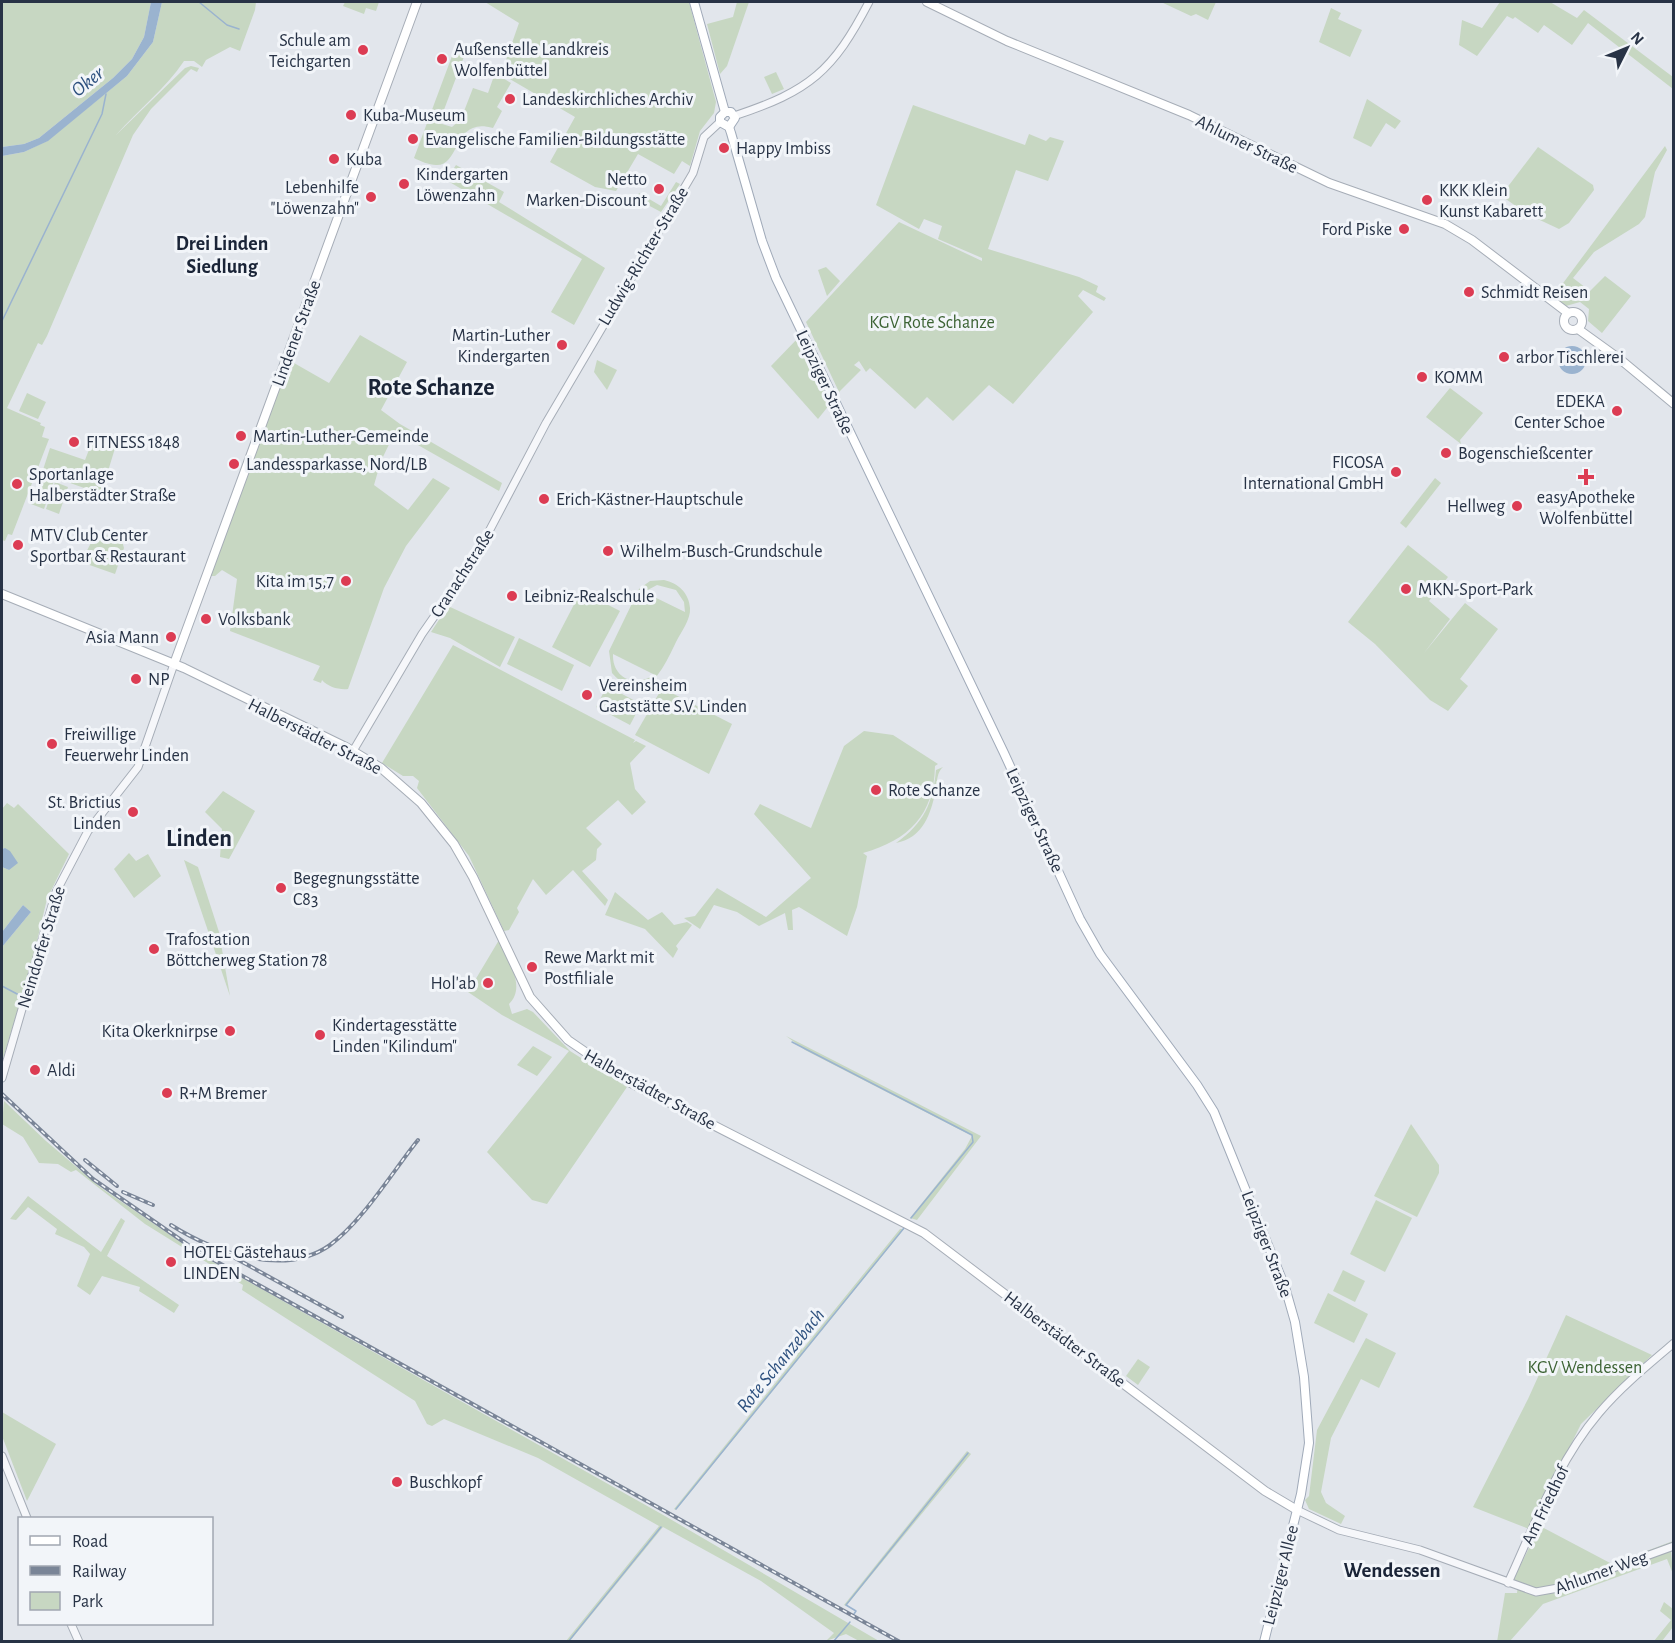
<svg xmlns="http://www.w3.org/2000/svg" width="1675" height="1643" font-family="'Alegreya Sans',sans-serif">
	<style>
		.green { fill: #c7d7c2; fill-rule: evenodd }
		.water { fill: #9ab3cf }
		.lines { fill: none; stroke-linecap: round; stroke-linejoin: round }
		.stream { stroke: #9ab3cf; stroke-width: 1.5 }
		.tertiary-casing { stroke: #a6adb7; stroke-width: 9 }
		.secondary-casing { stroke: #a6adb7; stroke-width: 10 }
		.primary-casing { stroke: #a0aab9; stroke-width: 10 }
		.tertiary { stroke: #f6f7fa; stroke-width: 7 }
		.secondary { stroke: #fff; stroke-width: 8 }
		.primary { stroke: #fff; stroke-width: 8 }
		.rail-casing { stroke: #7a8597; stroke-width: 4 }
		.rail { stroke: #f2f5f9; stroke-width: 1.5; stroke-dasharray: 4.5; stroke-linecap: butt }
		.poi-dot { fill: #dc3c53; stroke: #f2f5f9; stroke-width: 2 }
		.labels { text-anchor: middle; stroke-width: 6; stroke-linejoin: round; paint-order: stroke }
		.poi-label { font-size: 18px; fill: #283346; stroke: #f2f5f9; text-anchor: start }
		.street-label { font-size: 18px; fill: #283346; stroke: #f2f5f9 }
		.park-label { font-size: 18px; fill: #3c6334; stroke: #f2f5f9 }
		.water-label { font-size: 20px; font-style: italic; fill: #2e517f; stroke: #f2f5f9 }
		.neighbourhood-label { font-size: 20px; font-weight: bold; fill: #1a2437; stroke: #f2f5f9 }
		.quarter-label { font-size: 21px; font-weight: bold; fill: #1a2437; stroke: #f2f5f9 }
		.district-label { font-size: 24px; font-weight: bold; fill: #1a2437; stroke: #f2f5f9 }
	</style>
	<rect width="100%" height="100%" fill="#e2e6ec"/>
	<!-- green -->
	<g class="green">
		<polygon points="2,2 151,2 144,37 132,59 113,78 39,138 24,144 2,147"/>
		<path d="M162,2H256L255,10L240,51L230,47L206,60L202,67L194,61H184C166,88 138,110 116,135L185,68L191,66L199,68L197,72L191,69L151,109L133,135L47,336L42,345L38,343L7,408L41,423L40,425L45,427L42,437L49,439L12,535L8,534L5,541L2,540V156L24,152L47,141L127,76L153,42Z"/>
		<polygon points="345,2 379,2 376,11 366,8 364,14 343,6"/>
		<polygon points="485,2 689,2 716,102 714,113 700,131 690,166 682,161 674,174 638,154 616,191 595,187 550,162 575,117 501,74 519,23"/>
		<polygon points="737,2 749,2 727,66 720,74 707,24 733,17"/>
		<polygon points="1161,2 1216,2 1208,20 1196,14 1191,16"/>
		<polygon points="1500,2 1550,2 1577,18 1584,10 1673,77 1673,89 1588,23 1572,45 1544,25 1538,33 1515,17 1513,19 1507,16 1477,56 1459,45 1462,20 1482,28"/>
		<polygon points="1331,8 1341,13 1338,19 1362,30 1350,57 1319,42"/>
		<path d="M455,48L465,54L439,123L452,127L461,119L473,88L488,93L495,73L511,83L497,107L502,111L493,128C453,116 461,166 436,165C429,165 420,161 414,158Z"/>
		<polygon points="776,72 784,89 772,94 764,77"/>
		<polygon points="1367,99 1401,121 1395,129 1386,123 1371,147 1353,138"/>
		<polygon points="913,105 1025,145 1029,134 1046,141 1050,137 1064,141 1048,181 1016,170 988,249 1079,277 1098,286 1096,292 1106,298 1104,301 1083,290 1078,296 1093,312 1013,404 989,385 953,421 927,397 915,409 870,368 866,372 859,361 854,365 861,370 839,392 806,322 899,222 982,261 982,258 938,239 942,226 924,219 919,229 876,205"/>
		<polygon points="1665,146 1667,150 1655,172 1645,217 1639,224 1594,252 1573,278 1590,291 1605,276 1631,296 1602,333 1588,321 1589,309 1580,302 1566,306 1552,298"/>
		<polygon points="1538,147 1593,185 1594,190 1569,223 1559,229 1527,214 1503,197 1503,193"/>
		<polygon points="456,165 504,192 499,202 605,268 574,325 551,312 582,259 446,180"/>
		<polygon points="676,182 680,184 661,212 627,194 637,197 639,193 661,206"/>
		<polygon points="826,267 840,281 827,296 818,270"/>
		<path d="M360,335L407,362L381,410L400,424L502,483L499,491L395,432L381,461L374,485L408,510L433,478L450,488L406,546L384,588L348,689C339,690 328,687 322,680L321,683L313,680L320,666L230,631L237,579L222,570L215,576H208L287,359L329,383Z"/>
		<polygon points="800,336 830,404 818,419 771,366"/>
		<polygon points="597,360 617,370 607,390 594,372"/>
		<polygon points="1450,388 1483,413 1460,440 1461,444 1426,417"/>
		<polygon points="27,393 46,402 38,419 19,411"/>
		<polygon points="94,437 116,445 101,494 42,473 50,448 85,460"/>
		<polygon points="40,477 54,481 44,509 31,504"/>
		<polygon points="1435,478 1441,483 1406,528 1400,523"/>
		<polygon points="55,482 68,487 59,514 46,509"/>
		<polygon points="100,533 122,541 124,548 115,574 81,562 93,539"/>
		<polygon points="1408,545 1448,577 1429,601 1450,619 1424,653 1465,603 1498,629 1460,679 1468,686 1448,711 1430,700 1375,644 1348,622"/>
		<path d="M664,580C678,583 689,593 690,608C691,619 681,632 676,642C663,669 645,710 612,673L609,651L639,589L650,581ZM657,585L676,590L684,602L685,612L644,592ZM613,654L653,674L654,675C635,688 612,678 613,654Z"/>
		<polygon points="581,591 620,611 590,667 552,647"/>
		<polygon points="448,606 515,637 500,667 450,638 431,632"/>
		<polygon points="519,638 574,665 562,691 507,664"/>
		<polygon points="453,645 635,740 633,743 636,741 646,746 630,763 635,789 646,802 632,815 618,800 586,828 602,844 597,849 596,860 582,871 608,900 605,906 573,870 546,895 533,879 517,908 519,912 509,930 504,931 469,856 417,788 419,781 413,776 403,776 382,763"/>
		<polygon points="607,686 641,704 630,725 596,707"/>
		<polygon points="662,688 732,724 709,774 635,735"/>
		<path d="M864,731L893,735L938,764L935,766C934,815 909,840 863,853L867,856L857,907L847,936L799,907L792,910L793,930H788L785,913L759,926L737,912L714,905L700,929L684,918L695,916L717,888L766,917L811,878L754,814L760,804L811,828L844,746Z"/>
		<path d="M943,767C937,772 937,781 936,789C931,814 923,838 896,843C924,823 933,803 936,770Z"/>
		<polygon points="223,791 255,811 229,859 220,857 222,829 205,812"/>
		<polygon points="7,803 14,808 18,804 69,854 47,899 32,962 2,1062 2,947 31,912 23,905 2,932 2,867 9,870 5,848 2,849 2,809"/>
		<polygon points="129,853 136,861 148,854 161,876 134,898 114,869"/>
		<polygon points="184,860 198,867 219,932 230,996"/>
		<polygon points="615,892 648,920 662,912 674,925 687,922 692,925 676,946 678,949 673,958 645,929 605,915"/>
		<path d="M499,940C507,958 527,987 509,1004L512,1014L527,1009L533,1012L570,1051L627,1087L547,1204L532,1200L487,1152L569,1051L502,1015L468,992Z"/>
		<polygon points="786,1036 981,1136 917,1220 910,1218 965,1149 972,1136 805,1050"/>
		<polygon points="533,1046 552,1057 537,1076 517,1065"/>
		<polygon points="4,1101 46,1141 100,1187 192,1250 665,1516 879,1641 859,1641 846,1634 826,1641 834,1633 761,1581 663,1527 570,1641 566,1641 659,1526 538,1458 444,1419 432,1426 427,1424 415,1401 242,1290 243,1285 145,1224 76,1170 71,1172 58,1164 39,1163 23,1137 2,1124"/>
		<polygon points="1411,1124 1439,1165 1439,1173 1417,1217 1374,1196"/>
		<polygon points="28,1196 101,1252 121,1218 125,1221 107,1256 179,1305 174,1313 139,1291 140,1287 102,1276 90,1295 77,1286 90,1254 84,1247 55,1234 57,1229 28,1207 16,1220 10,1219"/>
		<polygon points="1376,1200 1412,1218 1385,1272 1350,1254"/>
		<polygon points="900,1229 904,1229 676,1510 674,1509 797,1356 793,1350 797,1345 802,1350"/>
		<polygon points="1343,1270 1365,1281 1355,1302 1333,1291"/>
		<polygon points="1328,1293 1368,1314 1354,1343 1314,1323"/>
		<polygon points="1566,1315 1652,1355 1581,1424 1529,1529 1473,1507 1528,1399"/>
		<polygon points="1366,1338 1396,1353 1379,1388 1361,1379 1331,1438 1321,1492 1326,1503 1345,1516 1341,1524 1309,1509 1305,1500 1309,1496 1317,1430"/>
		<polygon points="1138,1359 1150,1367 1138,1385 1126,1376"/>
		<polygon points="2,1412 56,1444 27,1501 2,1436"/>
		<polygon points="967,1451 971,1454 846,1606 844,1605"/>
		<polygon points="1540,1526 1612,1564 1673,1541 1673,1549 1671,1551 1673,1574 1667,1559 1543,1604 1510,1641 1497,1642 1505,1593 1517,1593 1518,1584 1512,1582"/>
		<polygon points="1664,1602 1673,1609 1673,1627 1662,1641 1654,1641 1671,1620 1660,1611"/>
	</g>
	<!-- water -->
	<g class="water">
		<polygon points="151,2 162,2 153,42 127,76 48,141 24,152 2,156 2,147 24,144 39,138 113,78 132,59 144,37"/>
		<circle cx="1572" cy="360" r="14"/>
		<polygon points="5,848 10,851 18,863 9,870 2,867 2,849"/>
		<polygon points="23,905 31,912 2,947 2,932"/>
	</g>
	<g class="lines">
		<!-- stream -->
		<g class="stream">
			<polyline points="199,2 227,25 239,29"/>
			<polyline points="2,321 102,114 106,94"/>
			<polyline points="2,986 19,995"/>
			<polyline points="792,1042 972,1135 973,1142 911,1218"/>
			<polyline points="676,1509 904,1228"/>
			<polyline points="854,1614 856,1611 846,1605 968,1453"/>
			<polyline points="568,1642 661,1527"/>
			<polyline points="833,1642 850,1622"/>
		</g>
		<defs>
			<g id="tertiary">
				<path d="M734,116C810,91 833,71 869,2"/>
				<polyline points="353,751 422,634 475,558 546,423 693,173 704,137 720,122"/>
				<polyline points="2,1078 56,892 88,831 138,767 174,664"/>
				<polyline points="2,1456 27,1518"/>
				<polyline points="1297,1510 1339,1530 1420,1550 1536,1592 1558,1588 1674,1546"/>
				<path d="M1508,1583C1534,1526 1558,1461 1599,1413C1621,1387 1648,1365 1674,1343"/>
				<polyline points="71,1624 79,1642"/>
			</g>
			<g id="secondary">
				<polyline points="927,2 1007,41 1189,115 1329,183 1445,224 1472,240 1568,313"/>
				<circle cx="1573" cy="321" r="9"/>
				<polyline points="1578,329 1621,360 1674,404"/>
				<polyline points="2,594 184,668 346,747 381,768 421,803 454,844 473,877 530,997 568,1040 629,1082 924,1233 1265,1491 1297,1510"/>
				<polyline points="174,664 417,2"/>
			</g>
			<g id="primary">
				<polyline points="694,2 725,112"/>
				<polyline points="725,112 720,117 720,122 729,127 731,133 762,241 776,278 1004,753 1080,919 1100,954 1197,1085 1214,1112 1285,1287 1295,1322 1304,1377 1309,1443 1301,1494 1264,1642"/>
				<polyline points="725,112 731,112 735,118 729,127"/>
			</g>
		</defs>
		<!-- tertiary casing -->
		<use href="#tertiary" class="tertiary-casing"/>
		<!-- secondary casing -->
		<use href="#secondary" class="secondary-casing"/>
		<!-- primary casing -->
		<use href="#primary" class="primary-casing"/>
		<!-- tertiary -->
		<use href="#tertiary" class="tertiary"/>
		<!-- secondary -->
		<use href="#secondary" class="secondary"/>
		<!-- primary -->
		<use href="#primary" class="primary"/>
		<defs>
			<g id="rail">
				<polyline points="2,1094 93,1179 194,1249 900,1642"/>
				<polyline points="85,1160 117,1186"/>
				<polyline points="123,1192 153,1205"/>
				<path d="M171,1225C214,1252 284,1278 330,1245C362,1222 393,1171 418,1140"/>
				<polyline points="235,1258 342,1317"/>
			</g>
		</defs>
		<!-- rail casing -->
		<use href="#rail" class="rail-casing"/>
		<!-- rail -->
		<use href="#rail" class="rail"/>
	</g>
	<!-- markers -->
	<g class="poi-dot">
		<circle cx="363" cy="50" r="6"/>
		<circle cx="442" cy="59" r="6"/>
		<circle cx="510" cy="99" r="6"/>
		<circle cx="351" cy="115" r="6"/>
		<circle cx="413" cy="139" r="6"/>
		<circle cx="724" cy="148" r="6"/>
		<circle cx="334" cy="159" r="6"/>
		<circle cx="404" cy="184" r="6"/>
		<circle cx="659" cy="189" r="6"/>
		<circle cx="371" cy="197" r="6"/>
		<circle cx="1427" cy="200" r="6"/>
		<circle cx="1404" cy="229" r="6"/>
		<circle cx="1469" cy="292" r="6"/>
		<circle cx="562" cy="345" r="6"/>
		<circle cx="1504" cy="357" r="6"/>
		<circle cx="1422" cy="377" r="6"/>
		<circle cx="1617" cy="411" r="6"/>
		<circle cx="241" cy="436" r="6"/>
		<circle cx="74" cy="442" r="6"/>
		<circle cx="1446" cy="453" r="6"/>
		<circle cx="234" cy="464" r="6"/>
		<circle cx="1396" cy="472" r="6"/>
		<path d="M1583 468h6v6h6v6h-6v6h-6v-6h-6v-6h6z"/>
		<circle cx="17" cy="484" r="6"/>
		<circle cx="544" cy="499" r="6"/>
		<circle cx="1517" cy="506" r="6"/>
		<circle cx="18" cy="545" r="6"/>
		<circle cx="608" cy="551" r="6"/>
		<circle cx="346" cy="581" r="6"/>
		<circle cx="1406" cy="589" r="6"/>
		<circle cx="512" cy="596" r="6"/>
		<circle cx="206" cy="619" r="6"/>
		<circle cx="171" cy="637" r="6"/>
		<circle cx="136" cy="679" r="6"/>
		<circle cx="587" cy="695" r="6"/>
		<circle cx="52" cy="744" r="6"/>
		<circle cx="876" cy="790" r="6"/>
		<circle cx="133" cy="812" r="6"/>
		<circle cx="281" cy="888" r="6"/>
		<circle cx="154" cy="949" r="6"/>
		<circle cx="532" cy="967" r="6"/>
		<circle cx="488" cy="983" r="6"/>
		<circle cx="230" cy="1031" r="6"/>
		<circle cx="320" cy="1035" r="6"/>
		<circle cx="35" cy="1070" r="6"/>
		<circle cx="167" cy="1093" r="6"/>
		<circle cx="171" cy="1262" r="6"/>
		<circle cx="397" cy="1482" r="6"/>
	</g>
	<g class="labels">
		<!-- poi labels -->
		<g class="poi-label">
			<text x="351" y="46" text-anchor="end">Schule am<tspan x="351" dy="21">Teichgarten</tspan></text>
			<text x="454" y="55">Außenstelle Landkreis<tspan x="454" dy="21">Wolfenbüttel</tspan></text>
			<text x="522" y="105">Landeskirchliches Archiv</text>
			<text x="363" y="121">Kuba-Museum</text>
			<text x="425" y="145">Evangelische Familien-Bildungsstätte</text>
			<text x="736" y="154">Happy Imbiss</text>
			<text x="346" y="165">Kuba</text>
			<text x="416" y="180">Kindergarten<tspan x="416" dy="21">Löwenzahn</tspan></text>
			<text x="647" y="185" text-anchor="end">Netto<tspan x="647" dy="21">Marken-Discount</tspan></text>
			<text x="359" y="193" text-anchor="end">Lebenhilfe<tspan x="359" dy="21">"Löwenzahn"</tspan></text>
			<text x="1439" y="196">KKK Klein<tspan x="1439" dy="21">Kunst Kabarett</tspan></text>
			<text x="1392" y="235" text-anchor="end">Ford Piske</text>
			<text x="1481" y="298">Schmidt Reisen</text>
			<text x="550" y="341" text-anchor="end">Martin-Luther<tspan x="550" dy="21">Kindergarten</tspan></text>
			<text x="1516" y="363">arbor Tischlerei</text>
			<text x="1434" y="383">KOMM</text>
			<text x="1605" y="407" text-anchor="end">EDEKA<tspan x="1605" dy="21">Center Schoe</tspan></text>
			<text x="253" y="442">Martin-Luther-Gemeinde</text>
			<text x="86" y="448">FITNESS 1848</text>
			<text x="1458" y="459">Bogenschießcenter</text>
			<text x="1384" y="468" text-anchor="end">FICOSA<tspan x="1384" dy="21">International GmbH</tspan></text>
			<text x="246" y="470">Landessparkasse, Nord/LB</text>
			<text x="29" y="480">Sportanlage<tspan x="29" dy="21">Halberstädter Straße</tspan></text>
			<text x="1586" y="503" text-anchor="middle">easyApotheke<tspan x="1586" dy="21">Wolfenbüttel</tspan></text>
			<text x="556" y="505">Erich-Kästner-Hauptschule</text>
			<text x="1505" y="512" text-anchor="end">Hellweg</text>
			<text x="30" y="541">MTV Club Center<tspan x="30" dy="21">Sportbar &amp; Restaurant</tspan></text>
			<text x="620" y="557">Wilhelm-Busch-Grundschule</text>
			<text x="334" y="587" text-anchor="end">Kita im 15,7</text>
			<text x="1418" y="595">MKN-Sport-Park</text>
			<text x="524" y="602">Leibniz-Realschule</text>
			<text x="218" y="625">Volksbank</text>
			<text x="159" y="643" text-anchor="end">Asia Mann</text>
			<text x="148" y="685">NP</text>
			<text x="599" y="691">Vereinsheim<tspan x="599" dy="21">Gaststätte S.V. Linden</tspan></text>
			<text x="64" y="740">Freiwillige<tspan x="64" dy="21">Feuerwehr Linden</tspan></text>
			<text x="888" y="796">Rote Schanze</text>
			<text x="121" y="808" text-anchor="end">St. Brictius<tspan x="121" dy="21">Linden</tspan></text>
			<text x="293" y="884">Begegnungsstätte<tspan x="293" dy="21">C83</tspan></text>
			<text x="166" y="945">Trafostation<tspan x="166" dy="21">Böttcherweg Station 78</tspan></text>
			<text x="544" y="963">Rewe Markt mit<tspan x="544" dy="21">Postfiliale</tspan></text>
			<text x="476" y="989" text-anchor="end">Hol'ab</text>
			<text x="332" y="1031">Kindertagesstätte<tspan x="332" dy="21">Linden "Kilindum"</tspan></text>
			<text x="218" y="1037" text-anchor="end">Kita Okerknirpse</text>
			<text x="47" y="1076">Aldi</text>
			<text x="179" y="1099">R+M Bremer</text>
			<text x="183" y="1258">HOTEL Gästehaus<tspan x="183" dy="21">LINDEN</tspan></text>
			<text x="409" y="1488">Buschkopf</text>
		</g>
		<!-- street labels -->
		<g class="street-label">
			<text transform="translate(1247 144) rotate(26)" y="6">Ahlumer Straße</text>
			<text transform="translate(643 256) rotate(-59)" y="6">Ludwig-Richter-Straße</text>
			<text transform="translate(296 333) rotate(-70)" y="6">Lindener Straße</text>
			<text transform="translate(825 382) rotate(65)" y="6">Leipziger Straße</text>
			<text transform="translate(462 573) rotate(-57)" y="6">Cranachstraße</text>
			<text transform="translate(315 736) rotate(27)" y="6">Halberstädter Straße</text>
			<text transform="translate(1035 820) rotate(65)" y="6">Leipziger Straße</text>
			<text transform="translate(41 947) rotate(-73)" y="6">Neindorfer Straße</text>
			<text transform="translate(650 1089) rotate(29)" y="6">Halberstädter Straße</text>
			<text transform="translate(1267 1244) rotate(69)" y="6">Leipziger Straße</text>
			<text transform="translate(1065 1339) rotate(37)" y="6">Halberstädter Straße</text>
			<text transform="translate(1545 1505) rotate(-64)" y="6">Am Friedhof</text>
			<text transform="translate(1601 1572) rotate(-20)" y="6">Ahlumer Weg</text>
			<text transform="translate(1280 1575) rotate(-76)" y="6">Leipziger Allee</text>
		</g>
		<!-- park labels -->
		<g class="park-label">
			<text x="932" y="328">KGV Rote Schanze</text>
			<text x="1585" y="1373">KGV Wendessen</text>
		</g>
		<!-- water labels -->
		<g class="water-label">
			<text transform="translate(87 81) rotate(-39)" y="7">Oker</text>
			<text transform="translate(780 1360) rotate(-51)" y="7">Rote Schanzebach</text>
		</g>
		<!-- neighbourhood labels -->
		<g class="neighbourhood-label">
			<text x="222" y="250">Drei Linden<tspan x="222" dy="23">Siedlung</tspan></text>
		</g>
		<!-- quarter labels -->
		<g class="quarter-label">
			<text x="1392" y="1577">Wendessen</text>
		</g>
		<!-- district labels -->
		<g class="district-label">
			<text x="431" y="395">Rote Schanze</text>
			<text x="199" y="846">Linden</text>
		</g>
	</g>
	<!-- border -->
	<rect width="1675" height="1643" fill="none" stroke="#283346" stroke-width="6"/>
	<!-- legend -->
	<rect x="18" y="1517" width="195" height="108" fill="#f2f5f9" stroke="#a1a7b1" stroke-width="1.5"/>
	<rect x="30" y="1536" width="30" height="9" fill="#ffffff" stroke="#a1a7b1" stroke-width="1.5"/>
	<text x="72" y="1547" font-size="18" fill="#283346">Road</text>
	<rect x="30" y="1566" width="30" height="9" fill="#7a8597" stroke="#a1a7b1" stroke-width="1.5"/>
	<text x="72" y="1577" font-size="18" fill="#283346">Railway</text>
	<rect x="30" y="1592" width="30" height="18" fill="#c7d7c2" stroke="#a1a7b1" stroke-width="1.5"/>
	<text x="72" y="1607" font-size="18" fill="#283346">Park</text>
	<!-- north arrow -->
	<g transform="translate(1627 48) rotate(47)" stroke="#f2f5f9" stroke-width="4.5" paint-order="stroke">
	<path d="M0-4.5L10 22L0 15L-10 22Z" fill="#283346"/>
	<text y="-9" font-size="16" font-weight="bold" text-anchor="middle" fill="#283346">N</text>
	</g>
</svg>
